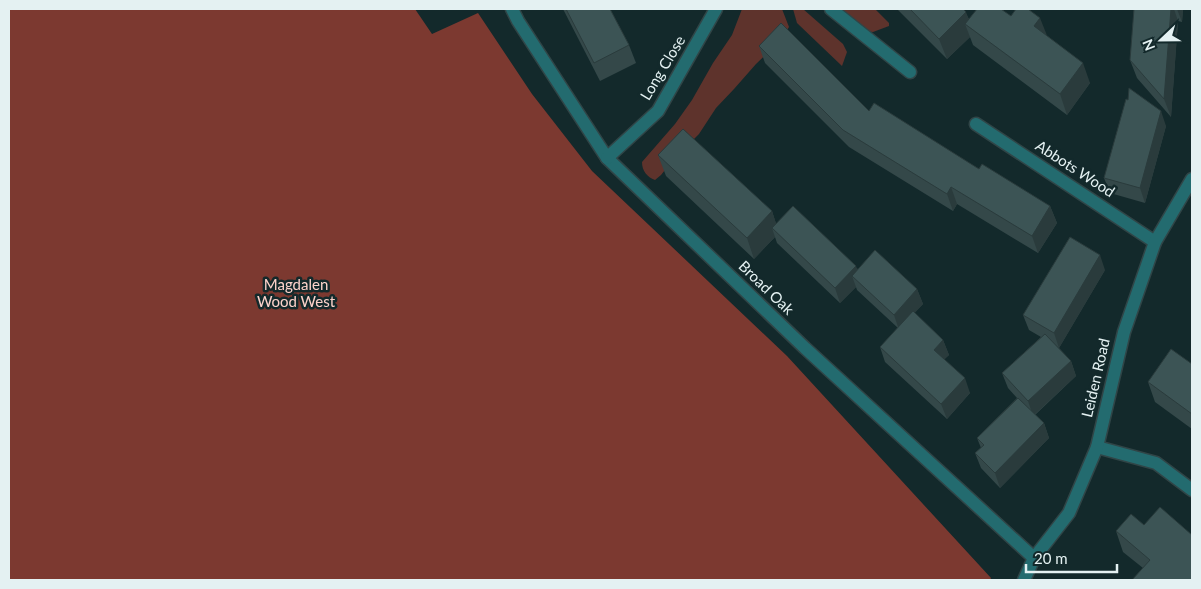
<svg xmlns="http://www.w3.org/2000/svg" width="1201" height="589" font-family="Lato,sans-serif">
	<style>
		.green { fill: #5e332c }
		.forest { fill: #7c3930 }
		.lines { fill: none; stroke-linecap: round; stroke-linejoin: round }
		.street-casing { stroke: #304547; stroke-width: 15 }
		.street { stroke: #236b6f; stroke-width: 12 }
		.wall { fill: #344849 }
		.shaded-wall { fill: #2a3b3c }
		.building { fill: #3c5455; stroke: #2a3b3c }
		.labels { text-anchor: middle; stroke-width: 5; stroke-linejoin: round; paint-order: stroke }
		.street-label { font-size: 15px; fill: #e4f1f2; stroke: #13292b }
		.park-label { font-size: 15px; fill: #fdd2ca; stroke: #13292b }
	</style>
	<rect width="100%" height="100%" fill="#13292b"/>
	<!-- green -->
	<g class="green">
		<path d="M742,9H782L789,27L780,41L756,64L734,89L716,108L699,134L672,161L661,175L655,180C647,177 642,171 642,162L675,124L692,100L713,63L732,35Z"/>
		<polygon points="793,9 803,9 843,44 847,52 842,66 797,23"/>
		<polygon points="840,9 875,9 889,23 889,26 873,32 864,31"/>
	</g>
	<!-- forest -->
	<polygon class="forest" points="9,9 415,9 432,34 478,13 532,94 592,171 787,356 991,578 990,580 9,580"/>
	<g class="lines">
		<defs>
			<g id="street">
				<polyline points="512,9 518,21 607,158 805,348 1034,558"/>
				<polyline points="831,9 910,72"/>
				<polyline points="976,124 1155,242"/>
				<polyline points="607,158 658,111 716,9"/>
				<polyline points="1097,447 1156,463 1192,490"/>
				<polyline points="1024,580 1034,558 1069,513 1097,447 1124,332 1155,242 1192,179"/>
			</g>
		</defs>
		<!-- street casing -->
		<use href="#street" class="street-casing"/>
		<!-- street -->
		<use href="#street" class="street"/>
	</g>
	<!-- wall -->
	<g class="wall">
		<polygon points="563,9 610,9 629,45 636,63 600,81"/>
		<polygon points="897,9 963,9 969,19 1011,16 1047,36 1090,83 1067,115 973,45 970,37 947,59"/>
		<polygon points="1134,9 1183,9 1182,22 1178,21 1171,117 1137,78 1130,60"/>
		<polygon points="759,46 869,111 1050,206 1057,223 1038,253 957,204 953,211 849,147 765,63"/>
		<polygon points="1128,100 1166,126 1145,203 1110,193 1104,178"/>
		<polygon points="658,155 772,211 776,224 858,269 917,289 923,304 914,313 943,340 949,355 944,359 970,393 947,419 885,362 880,347 898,328 857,290 856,287 840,303 777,243 775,237 754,259 666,176"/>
		<polygon points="1105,270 1059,348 1057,346 1071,361 1076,376 1035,415 1044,423 1049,438 1000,488 981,468 975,453 981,448 977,438 1017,398 1008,388 1002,373 1041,337 1029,330 1023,315"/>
		<polygon points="1192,364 1192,429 1155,402 1148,382"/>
		<polygon points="1144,525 1192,535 1143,568 1123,552 1116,531"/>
	</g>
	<!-- shaded-wall -->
	<g class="shaded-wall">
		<polygon points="1171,9 1174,9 1178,21 1171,117 1164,99"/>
		<polygon points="1177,9 1183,9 1182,22"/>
		<polygon points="966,12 973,30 965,24 970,37 947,59 939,39"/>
		<polygon points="1040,18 1048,38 1034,26"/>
		<polygon points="1083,63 1090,83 1067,115 1060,94"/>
		<polygon points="1161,111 1166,126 1145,203 1140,188"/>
		<polygon points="951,187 957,204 953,211 947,194"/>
		<polygon points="1050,206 1057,223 1038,253 1032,236"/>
		<polygon points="772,211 779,232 772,228 775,237 754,259 747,238"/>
		<polygon points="1100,255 1105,270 1059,348 1054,333"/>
		<polygon points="856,266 862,281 852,276 856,287 840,303 835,288"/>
		<polygon points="917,289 923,304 899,330 894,315"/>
		<polygon points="943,340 949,355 939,365 934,350"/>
		<polygon points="1071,361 1076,376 1033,416 1028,401"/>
		<polygon points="965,378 970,393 947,419 941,404"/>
		<polygon points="1044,423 1049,438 1000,488 995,473"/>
	</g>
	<!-- building -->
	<g class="building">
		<polygon points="566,9 610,9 629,45 594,63"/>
		<polygon points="910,9 963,9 966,12 939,39"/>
		<polygon points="977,9 1001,9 1011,16 1016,9 1028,9 1040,18 1034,26 1083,63 1060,94 965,24"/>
		<polygon points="1134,9 1171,9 1164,99 1130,60"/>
		<polygon points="781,23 869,111 874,103 979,169 982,164 1050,206 1032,236 951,187 947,194 843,130 759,46"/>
		<polygon points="1129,88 1161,111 1140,188 1104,178 1126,99 1128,100"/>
		<polygon points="683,129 772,211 747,238 658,155"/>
		<polygon points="793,206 856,266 835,288 772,228"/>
		<polygon points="1070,237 1100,255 1054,333 1023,315"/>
		<polygon points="875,250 917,289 894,315 852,276"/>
		<polygon points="913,311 943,340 934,350 965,378 941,404 880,347"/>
		<polygon points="1045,334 1071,361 1028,401 1002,373"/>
		<polygon points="1171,349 1192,364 1192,414 1148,382"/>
		<polygon points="1018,398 1044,423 995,473 975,453 984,445 977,438"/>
		<polygon points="1160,507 1192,535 1192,580 1132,580 1150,560 1116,531 1131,514 1144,525"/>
	</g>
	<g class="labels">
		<!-- street labels -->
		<g class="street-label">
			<text transform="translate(663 68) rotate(-59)" y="5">Long Close</text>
			<text transform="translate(1075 169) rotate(33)" y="5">Abbots Wood</text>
			<text transform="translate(766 288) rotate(44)" y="5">Broad Oak</text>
			<text transform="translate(1096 378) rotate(-77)" y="5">Leiden Road</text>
		</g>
		<!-- park labels -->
		<g class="park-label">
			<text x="296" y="290">Magdalen<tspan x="296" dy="17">Wood West</tspan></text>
		</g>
	</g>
	<!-- border -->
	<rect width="1201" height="589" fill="none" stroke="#e4f1f2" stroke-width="20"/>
	<!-- north arrow -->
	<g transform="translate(1161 40) rotate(248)" stroke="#13292b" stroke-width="4" paint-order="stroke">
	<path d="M0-4L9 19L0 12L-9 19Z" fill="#e4f1f2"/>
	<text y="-8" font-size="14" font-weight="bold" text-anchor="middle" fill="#e4f1f2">N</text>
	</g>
	<!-- scale -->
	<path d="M1026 564v8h91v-8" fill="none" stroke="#e4f1f2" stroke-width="2.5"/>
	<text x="1034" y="564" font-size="15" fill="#e4f1f2" stroke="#13292b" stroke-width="4" paint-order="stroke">20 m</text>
</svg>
